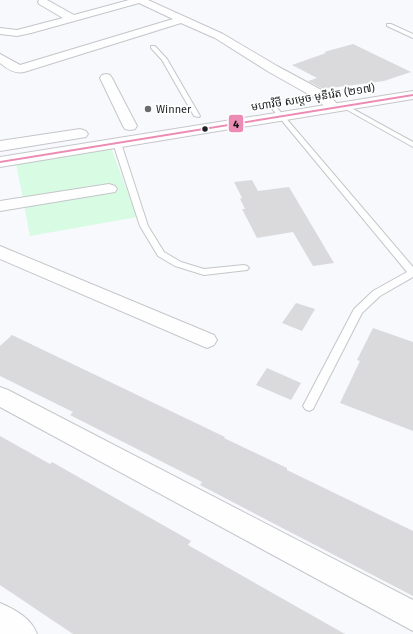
<svg xmlns="http://www.w3.org/2000/svg" width="413" height="634" font-family="'Fira Sans','Noto Sans Khmer',sans-serif">
	<style>
		.green { fill: #d8fbe3 }
		.building { fill: #dadadd }
		.lines { fill: none; stroke-linecap: round; stroke-linejoin: round }
		.lane-casing { stroke: #c4c6c9; stroke-width: 2 }
		.street-casing { stroke: #c4c6c9; stroke-width: 2 }
		.primary-casing { stroke: #c4c6c9; stroke-width: 2 }
		.lane { fill: #fefeff; fill-rule: evenodd }
		.street { fill: #fefeff; fill-rule: evenodd }
		.primary { fill: #fefeff; fill-rule: evenodd }
		.bus-1-casing { stroke: #fff; stroke-width: 3 }
		.bus-1 { fill: #ec8cb5; fill-rule: evenodd }
		.poi-dot { fill: #696b6e; stroke: #fff; stroke-width: 1.5 }
		.bus-dot { fill: #1d1f21; stroke: #fff; stroke-width: 1.5 }
		.labels { text-anchor: middle; stroke-width: 3.5; stroke-linejoin: round; paint-order: stroke }
		.far-street-label { font-size: 11px; fill: #1d1f21; stroke: #fff }
		.far-poi-label { font-size: 11px; fill: #1d1f21; stroke: #fff; text-anchor: start }
		.line-badge { stroke: #fff; stroke-width: 1.5 }
		.pale-badge-label { font-size: 11px; text-anchor: middle; font-weight: bold; fill: #111 }
	</style>
	<rect width="100%" height="100%" fill="#f7f9fc"/>
	<!-- green -->
	<polygon class="green" points="111,148 137,217 30,236 16,163"/>
	<!-- building -->
	<g class="building">
		<polygon points="353,44 411,72 384,81 323,89 308,81 317,78 292,65 326,53 324,52"/>
		<polygon points="252,180 258,191 289,187 334,263 313,266 293,232 257,238 242,209 245,209 240,199 242,198 234,182"/>
		<polygon points="296,303 315,309 302,331 282,323"/>
		<polygon points="373,328 413,342 413,431 340,403 360,361 357,360"/>
		<polygon points="12,335 225,437 224,438 287,468 287,470 413,531 413,596 200,485 202,482 70,415 73,412 0,376 0,346"/>
		<polygon points="267,368 301,383 291,400 256,385"/>
		<polygon points="0,436 50,464 52,462 191,541 188,545 345,634 73,634 0,585"/>
	</g>
	<g class="lines">
		<defs>
			<g id="lane">
				<polygon points="387,24 391,24 413,34 413,38 387,26"/>
				<polygon points="151,46 155,46 167,59 200,116 199,117 194,116 162,60 151,48"/>
				<polygon points="269,103 273,103 413,267 413,277 380,296 362,313 313,409 309,411 305,409 303,406 354,309 373,291 407,272 269,105"/>
				<polygon points="344,104 413,142 413,147 342,107 341,106"/>
				<polygon points="114,141 120,141 121,143 148,226 164,252 181,262 204,269 244,265 247,266 249,268 247,270 204,275 175,266 158,256 140,226 113,143"/>
			</g>
			<g id="street">
				<path d="M39,0H47L74,15L129,0H148L223,34L277,66L327,93L341,108L339,111H329L317,99L269,72L215,38L181,23L24,72C15,74 7,69 0,63V54L20,65L173,19L139,3L31,33L17,36L0,34V28L17,30L63,18L39,4L38,2Z"/>
				<polygon points="106,74 110,75 112,78 137,126 135,129 130,130 125,129 123,126 100,78 102,75"/>
				<polygon points="109,184 115,186 117,189 115,192 0,211 0,201"/>
				<polygon points="0,246 214,335 217,340 214,345 207,348 200,345 0,259"/>
				<polygon points="0,387 8,390 413,600 413,631 0,407"/>
				<path d="M0,603C16,610 31,618 37,634H0Z"/>
			</g>
			<g id="primary">
				<polygon points="413,91 413,99 0,167 0,157"/>
				<polygon points="80,129 86,131 88,134 86,137 0,151 0,141"/>
			</g>
		</defs>
		<!-- lane casing -->
		<use href="#lane" class="lane-casing"/>
		<!-- street casing -->
		<use href="#street" class="street-casing"/>
		<!-- primary casing -->
		<use href="#primary" class="primary-casing"/>
		<!-- lane -->
		<use href="#lane" class="lane"/>
		<!-- street -->
		<use href="#street" class="street"/>
		<!-- primary -->
		<use href="#primary" class="primary"/>
		<defs>
			<polygon id="bus-1" points="413,94 413,96 0,163 0,161"/>
		</defs>
		<!-- bus-1 casing -->
		<use href="#bus-1" class="bus-1-casing"/>
		<!-- bus-1 -->
		<use href="#bus-1" class="bus-1"/>
	</g>
	<!-- markers -->
	<circle class="poi-dot" cx="148" cy="109" r="4"/>
	<circle class="bus-dot" cx="205" cy="129" r="3.5"/>
	<g class="labels">
		<!-- far-street labels -->
		<g class="far-street-label">
			<text transform="translate(313 97) rotate(-9)" y="4">មហាវិថី សម្តេច មុនីរ៉េត (២១៧)</text>
		</g>
		<!-- far-poi labels -->
		<g class="far-poi-label">
			<text x="156" y="113">Winner</text>
		</g>
	</g>
	<rect class="line-badge" x="228" y="114" width="16" height="19" rx="4" fill="#ec8cb5"/>
	<g class="pale-badge-label">
		<text x="236" y="128">4</text>
	</g>
</svg>
